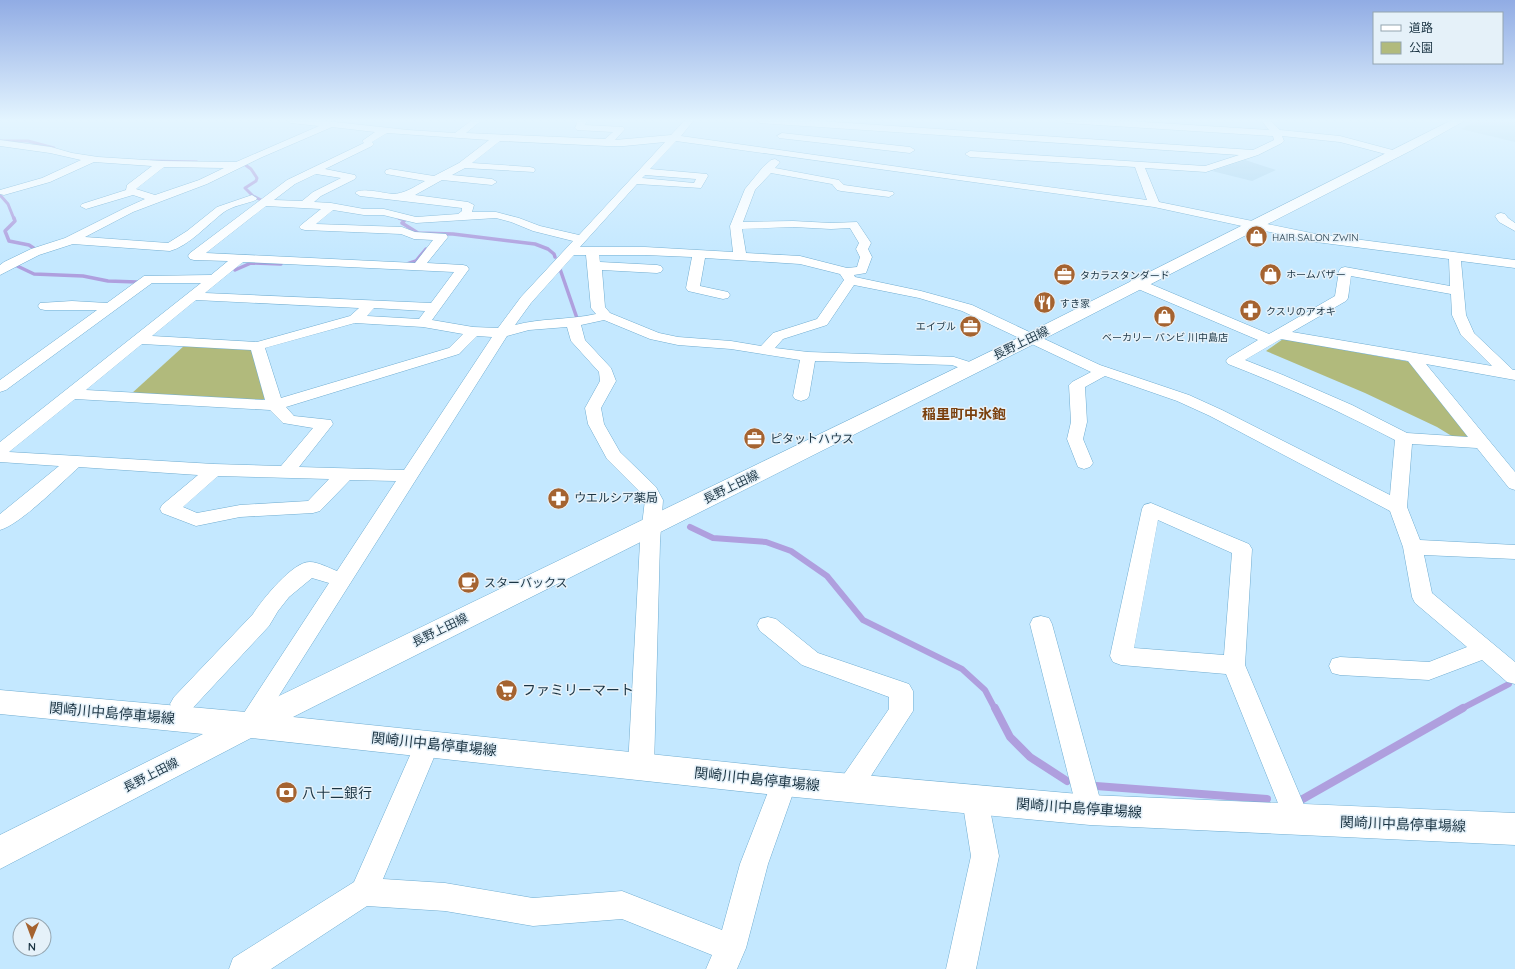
<svg xmlns="http://www.w3.org/2000/svg" width="1515" height="969" font-family="Quicksand,'Noto Sans JP',sans-serif">
	<style>
		.built { fill: #b1d9f2 }
		.green { fill: #b1ba7c }
		.lines { fill: none; stroke-linecap: round; stroke-linejoin: round }
		.stream-far3 { stroke: #af9fde; stroke-width: 3 }
		.stream-far2 { stroke: #af9fde; stroke-width: 3.5 }
		.stream-far1 { stroke: #af9fde; stroke-width: 6 }
		.stream { stroke: #af9fde; stroke-width: 8 }
		.minor-casing { stroke: #70add1; stroke-width: 1 }
		.major-casing { stroke: #70add1; stroke-width: 1 }
		.minor { fill: #fff; fill-rule: evenodd }
		.major { fill: #fff; fill-rule: evenodd }
		.labels { text-anchor: middle; stroke-width: 3; stroke-linejoin: round; paint-order: stroke }
		.far-poi-label { font-size: 10px; fill: #1b3443; stroke: #e5f1f9; text-anchor: start }
		.street-label { font-size: 12px; fill: #1b3443; stroke: #e5f1f9 }
		.poi-label { font-size: 12px; fill: #1b3443; stroke: #e5f1f9; text-anchor: start }
		.quarter-label { font-size: 14px; font-weight: bold; fill: #7a400e; stroke: #e5f1f9 }
		.near-poi-label { font-size: 14px; fill: #1b3443; stroke: #e5f1f9; text-anchor: start }
		.near-street-label { font-size: 14px; fill: #1b3443; stroke: #e5f1f9 }
	</style>
	<rect width="100%" height="100%" fill="#c4e8ff"/>
	<!-- built -->
	<g class="built">
		<polygon points="1478,120 1515,121 1515,142 1461,129"/>
		<polygon points="1245,160 1276,170 1252,181 1212,171"/>
	</g>
	<!-- green -->
	<g class="green">
		<polygon points="1283,339 1411,362 1470,439 1455,438 1437,427 1365,393 1266,351"/>
		<polygon points="185,345 252,349 266,398 259,402 131,394"/>
	</g>
	<g class="lines">
		<!-- stream-far3 -->
		<g class="stream-far3">
			<polyline points="0,141 28,141 54,148"/>
			<polyline points="151,161 197,162"/>
			<polyline points="244,164 251,169 257,178 256,181 245,188 253,196 263,201"/>
			<polyline points="0,195 8,204 14,219"/>
			<polyline points="399,218 402,219"/>
		</g>
		<!-- stream-far2 -->
		<g class="stream-far2">
			<polyline points="14,218 15,221 5,231 9,241 29,245 38,251"/>
			<polyline points="399,218 405,220 402,223 418,233 453,234 535,244 548,249 554,254 555,257"/>
			<polyline points="13,264 34,274 83,276 108,281 137,282"/>
			<polyline points="407,264 416,261 426,249"/>
			<polyline points="560,269 579,324"/>
			<polyline points="235,270 251,263 281,264"/>
		</g>
		<!-- stream-far1 -->
		<g class="stream-far1">
			<polyline points="690,527 713,538 766,542 791,551 827,576 863,620 962,669 985,690 995,709"/>
			<polyline points="1461,709 1509,684"/>
		</g>
		<!-- stream -->
		<g class="stream">
			<polyline points="995,708 1010,737 1030,757 1067,781"/>
			<polyline points="1096,786 1267,799"/>
			<polyline points="1301,800 1463,708"/>
		</g>
		<defs>
			<g id="minor">
				<path d="M287,120H317L408,130L455,133L472,120H482L466,133L605,139L613,132L577,130L575,128L578,120H587L585,125L623,127L625,129L615,140L671,135L685,120H694L681,136L956,175L1147,200L1135,167L970,157L965,154L970,151L1205,166L1239,155L760,123L756,120H803L1253,150L1274,140L1273,136L1066,123L1062,120H1112L1269,130L1261,120H1270L1280,130L1340,136L1400,152L1402,154L1400,156L1397,157L1340,142L1282,136L1284,141L1282,143L1258,155L1206,172L1145,168L1159,202L1316,234L1515,260V268L1461,261L1466,315L1474,333L1513,370H1515V380L1426,364L1515,472V490L1509,488L1477,448L1412,444L1407,507L1420,540L1515,545V559L1424,555L1432,593L1515,662V684L1507,682L1482,660L1429,680L1340,675L1332,673L1329,666L1332,659L1340,657L1429,662L1467,647L1415,603L1412,597L1403,547L1390,511L1210,416L1177,401L1105,376L1085,387L1087,422L1083,439L1093,463L1090,467L1084,469L1078,467L1067,439L1071,422L1069,385L1072,382L1091,372L962,311L919,298L854,285L827,325L783,339L775,348L808,352L954,357L976,364L979,367L976,370L971,372L952,365L815,361L809,396L807,399L801,401L795,399L793,396L800,360L731,349L678,345L650,339L604,320L581,325L585,340L611,368L616,381L601,408L604,424L620,452L656,487L663,500L660,542L654,767L650,775L641,778L632,775L628,767L640,542L645,500L642,494L607,459L588,424L585,408L600,381L599,372L571,341L567,327L529,330L507,336L256,732L248,735L240,732L236,725L329,583L312,578L289,597L278,611L269,626L190,711L182,714L174,711L170,704L174,697L253,614C262,600 293,561 310,562C318,562 329,568 337,571L396,481L350,480L320,511L313,513L240,517L196,526L162,513L160,509L162,505L198,475L79,467C61,483 21,524 0,530V514L59,466L0,462V442L201,283H152L6,390L0,392V380L97,310H45L40,309L38,306L40,303L72,301L107,303L144,276L211,275L228,261L194,260L190,259L188,256L190,253L287,180L364,143L362,141L375,132L332,127L260,158L207,184L133,212L85,237L168,243L187,231L217,207L252,195L257,198L256,200C246,204 232,206 224,212C208,224 189,246 170,251L73,244L39,255L0,275V265L4,262L31,249L65,238L125,208L145,199L133,195L86,209L80,206L82,204L126,190L127,185L152,166L94,162L50,182L4,195L0,194V190L42,178L81,160L50,153L0,146V140L51,147L72,153L98,157L162,161L236,162L319,126L291,123ZM387,133L489,140L459,163L434,176L390,169L386,170L385,172L386,174L425,181C414,187 404,194 392,194C383,193 360,187 355,193L360,196L462,208V211L458,214L416,217L384,209H364L331,203L314,202L321,196L355,179L356,177L355,175L325,169L372,146L374,144L372,142ZM500,141L607,146H624L665,142L579,235L540,226L519,218L496,212H472L474,205L468,202L415,195L442,180L492,185L497,182L492,179L452,175L465,168L534,172L535,170L534,168L530,167L472,163ZM676,141L1154,207L1316,242L1449,259L1450,286L1345,267L1341,268L1339,271L1335,296L1269,334L1141,280H1131L1130,283L1131,286L1258,340L1228,358L1226,361L1228,364C1285,386 1341,412 1395,440L1390,495L1222,410L1189,395L1100,365L972,305L921,291L855,277L854,275L866,273L872,257L868,249L871,243L857,222L831,223L793,221L743,222L755,190L771,173L832,184L837,190L841,191L889,197L894,194L893,192L844,185L839,180L775,168L780,162L775,159L771,160L763,167L745,189L730,226L733,252L645,247H580L637,184L701,188L708,176L707,174L650,169ZM164,167L224,168L199,180L155,195L136,189ZM316,174L341,178L313,192L302,201L274,200L295,184ZM645,175L696,179L694,183L642,178ZM266,206L321,209L301,225L299,227L301,229L305,230L401,234L414,239L433,240L415,263L206,253ZM333,210L364,215H383L416,223L496,218L511,222L533,231L573,241L521,297L498,328L473,327L432,320L469,269L467,266L463,265L427,263L448,237L446,234L415,232L402,227L316,224ZM793,227L831,229L850,228L859,243L856,249L860,257L857,267L847,268L800,256L746,253L742,229ZM574,255H586L591,308L596,314C569,320 541,318 515,325L531,303ZM599,255H645L692,257L686,288L688,291L723,299L728,298L730,295L728,292L700,286L705,258L800,264L840,274L844,280L817,319L773,333L761,346L731,341L678,337L659,333L610,313L605,307L602,270L657,273L661,272L663,269L661,266L657,265L600,262ZM243,262L454,272L431,303L205,293ZM1351,276L1451,294L1452,315L1461,335L1492,366L1292,332L1346,301L1348,298ZM196,300L359,308L350,316L257,342L152,336ZM374,308L425,311L419,319L367,316ZM355,323L423,327L463,334L449,348L281,398L265,348ZM477,336L492,337L404,470L299,467L333,424L331,420L294,416L286,407L459,354ZM1281,339L1408,361L1468,437L1407,433L1352,405L1283,375L1245,360ZM142,344L251,350L265,400L86,390ZM75,399L270,410L283,423L313,428L281,466L214,464L9,452ZM218,476L329,479L308,501L240,505L197,513L183,507Z"/>
				<polygon points="782,133 910,147 915,150 910,153 779,138 777,136"/>
				<polygon points="1501,213 1505,214 1508,218 1515,223 1515,231 1499,222 1495,216 1497,214"/>
				<path d="M1151,503L1249,544L1252,549L1245,665L1310,819L1306,828L1297,832L1288,828L1226,674L1121,665L1113,662L1110,656L1142,509L1144,505ZM1158,520L1232,553L1224,655L1134,648Z"/>
				<polygon points="1041,616 1049,618 1052,624 1103,810 1099,819 1090,822 1081,819 1077,810 1030,624 1033,618"/>
				<polygon points="768,617 776,619 818,653 909,684 913,691 913,711 858,796 849,800 840,796 836,788 840,780 889,709 889,697 802,665 760,631 757,625 760,619"/>
				<polygon points="428,732 437,735 440,743 383,879 445,883 533,898 622,891 722,930 740,864 775,774 784,770 793,774 797,782 768,864 746,948 737,969 706,969 712,955 622,919 533,926 445,911 367,906 271,969 229,969 233,958 354,882 419,735"/>
				<polygon points="975,787 984,790 988,799 999,856 976,969 946,969 971,856 962,799 966,790"/>
			</g>
			<polygon id="major" points="1452,120 1466,120 1412,150 1038,342 293,717 784,768 1090,795 1515,813 1515,845 1090,825 784,796 251,738 0,869 0,835 203,734 0,714 0,690 246,712 1026,334"/>
		</defs>
		<!-- minor casing -->
		<use href="#minor" class="minor-casing"/>
		<!-- major casing -->
		<use href="#major" class="major-casing"/>
		<!-- minor -->
		<use href="#minor" class="minor"/>
		<!-- major -->
		<use href="#major" class="major"/>
	</g>
	<!-- sky -->
	<linearGradient id="sky" x2="0" y2="1"><stop stop-color="#91ace4"/><stop offset="0.47" stop-color="#e4f5ff"/><stop offset="1" stop-color="#e4f5ff" stop-opacity="0"/></linearGradient>
	<rect width="1515" height="256" fill="url(#sky)"/>
	<!-- icons -->
	<defs>
		<symbol id="shop-disc" viewBox="-11 -11 22 22"><circle r="9.5" fill="#a56330" stroke="#e5f1f9"/><path d="M-5-2.5h2.3a2.7 3.5 0 0 1 5.4 0H5L5.5 6h-11ZM-1.5-2.5h3a1.5 2.3 0 0 0-3 0Z" fill="#fff"/></symbol>
		<symbol id="office-disc" viewBox="-11 -11 22 22"><circle r="9.5" fill="#a56330" stroke="#e5f1f9"/><path d="M-6-3h4V-5.5h4V-3h4V5H-6ZM-1-4.5V-3h2v-1.5ZM-6 0V1H6V0Z" fill="#fff"/></symbol>
		<symbol id="restaurant-disc" viewBox="-11 -11 22 22"><circle r="9.5" fill="#a56330" stroke="#e5f1f9"/><path d="M-5-6h1v4h1v-4h1v4h1v-4h1v5L-1.5 .5V6h-2V.5L-5-1ZM5-6V6H3V1.5H1.5Q1.5-4 5-6Z" fill="#fff"/></symbol>
		<symbol id="pharmacy-disc" viewBox="-11 -11 22 22"><circle r="9.5" fill="#a56330" stroke="#e5f1f9"/><path d="M-2-6h4v4h4v4h-4v4h-4v-4h-4v-4h4Z" fill="#fff"/></symbol>
		<symbol id="cafe-disc" viewBox="-11 -11 22 22"><circle r="9.5" fill="#a56330" stroke="#e5f1f9"/><path d="M-5.5-4.5H6V0H3Q3 3.5 0 3.5H-2.5Q-5.5 3.5-5.5 0ZM3-3.2v2h1.7v-2ZM-6 4.5H4V6H-6Z" fill="#fff"/></symbol>
		<symbol id="supermarket-disc" viewBox="-11 -11 22 22"><circle r="9.5" fill="#a56330" stroke="#e5f1f9"/><path d="M-6-5.5h2.5l.6 2H6L4.5 2H-2.5L-4.4-4H-6ZM-1.5 3.2a1.3 1.3 0 1 0 .1 0ZM3 3.2a1.3 1.3 0 1 0 .1 0Z" fill="#fff"/></symbol>
		<symbol id="bank-disc" viewBox="-11 -11 22 22"><circle r="9.5" fill="#a56330" stroke="#e5f1f9"/><path d="M-6-4H6V4H-6ZM0-2.3a2.3 2.3 0 1 0 0 4.6a2.3 2.3 0 1 0 0-4.6Z" fill="#fff"/></symbol>
	</defs>
	<g fill-rule="evenodd">
		<use href="#shop-disc" x="1244" y="224" width="25" height="25"/>
		<use href="#shop-disc" x="1258" y="262" width="25" height="25"/>
		<use href="#office-disc" x="1052" y="262" width="25" height="25"/>
		<use href="#restaurant-disc" x="1032" y="290" width="25" height="25"/>
		<use href="#pharmacy-disc" x="1238" y="298" width="25" height="25"/>
		<use href="#shop-disc" x="1152" y="304" width="25" height="25"/>
		<use href="#office-disc" x="958" y="314" width="25" height="25"/>
		<use href="#office-disc" x="742" y="426" width="25" height="25"/>
		<use href="#pharmacy-disc" x="546" y="486" width="25" height="25"/>
		<use href="#cafe-disc" x="456" y="570" width="25" height="25"/>
		<use href="#supermarket-disc" x="494" y="678" width="25" height="25"/>
		<use href="#bank-disc" x="274" y="780" width="25" height="25"/>
	</g>
	<g class="labels">
		<!-- far-poi labels -->
		<g class="far-poi-label">
			<text x="1272" y="241">HAIR SALON ZWIN</text>
			<text x="1286" y="278">ホームバザー</text>
			<text x="1080" y="279">タカラスタンダード</text>
			<text x="1060" y="307">すき家</text>
			<text x="1266" y="315">クスリのアオキ</text>
			<text x="956" y="330" text-anchor="end">エイブル</text>
			<text x="1165" y="341" text-anchor="middle">ベーカリー パンビ 川中島店</text>
		</g>
		<!-- street labels -->
		<g class="street-label">
			<text transform="translate(1021 343) rotate(-26)" y="4">長野上田線</text>
			<text transform="translate(731 487) rotate(-26)" y="4">長野上田線</text>
			<text transform="translate(440 630) rotate(-26)" y="4">長野上田線</text>
			<text transform="translate(151 775) rotate(-27)" y="4">長野上田線</text>
		</g>
		<!-- poi labels -->
		<g class="poi-label">
			<text x="770" y="443">ピタットハウス</text>
			<text x="574" y="502">ウエルシア薬局</text>
			<text x="484" y="587">スターバックス</text>
		</g>
		<!-- quarter labels -->
		<g class="quarter-label">
			<text x="964" y="419">稲里町中氷鉋</text>
		</g>
		<!-- near-poi labels -->
		<g class="near-poi-label">
			<text x="522" y="695">ファミリーマート</text>
			<text x="302" y="798">八十二銀行</text>
		</g>
		<!-- near-street labels -->
		<g class="near-street-label">
			<text transform="translate(112 713) rotate(5)" y="5">関崎川中島停車場線</text>
			<text transform="translate(434 744) rotate(6)" y="5">関崎川中島停車場線</text>
			<text transform="translate(757 779) rotate(6)" y="5">関崎川中島停車場線</text>
			<text transform="translate(1079 808) rotate(4)" y="5">関崎川中島停車場線</text>
			<text transform="translate(1403 824) rotate(2)" y="5">関崎川中島停車場線</text>
		</g>
	</g>
	<!-- legend -->
	<rect x="1373" y="12" width="130" height="52" fill="#e5f1f9" stroke="#94a5b0"/>
	<rect x="1381" y="25" width="20" height="6" fill="#ffffff" stroke="#94a5b0"/>
	<text x="1409" y="32" font-size="12" fill="#1b3443">道路</text>
	<rect x="1381" y="42" width="20" height="12" fill="#b1ba7c" stroke="#94a5b0"/>
	<text x="1409" y="52" font-size="12" fill="#1b3443">公園</text>
	<!-- north arrow -->
	<g transform="translate(32 937) rotate(181)"><circle r="19" fill="#e5f1f9" stroke="#94a5b0"/>
	<path d="M0-3L7 15L0 10L-7 15Z" fill="#a56330"/>
	<text y="-6" font-size="11" font-weight="bold" text-anchor="middle" fill="#1b3443">N</text>
	</g>
</svg>
